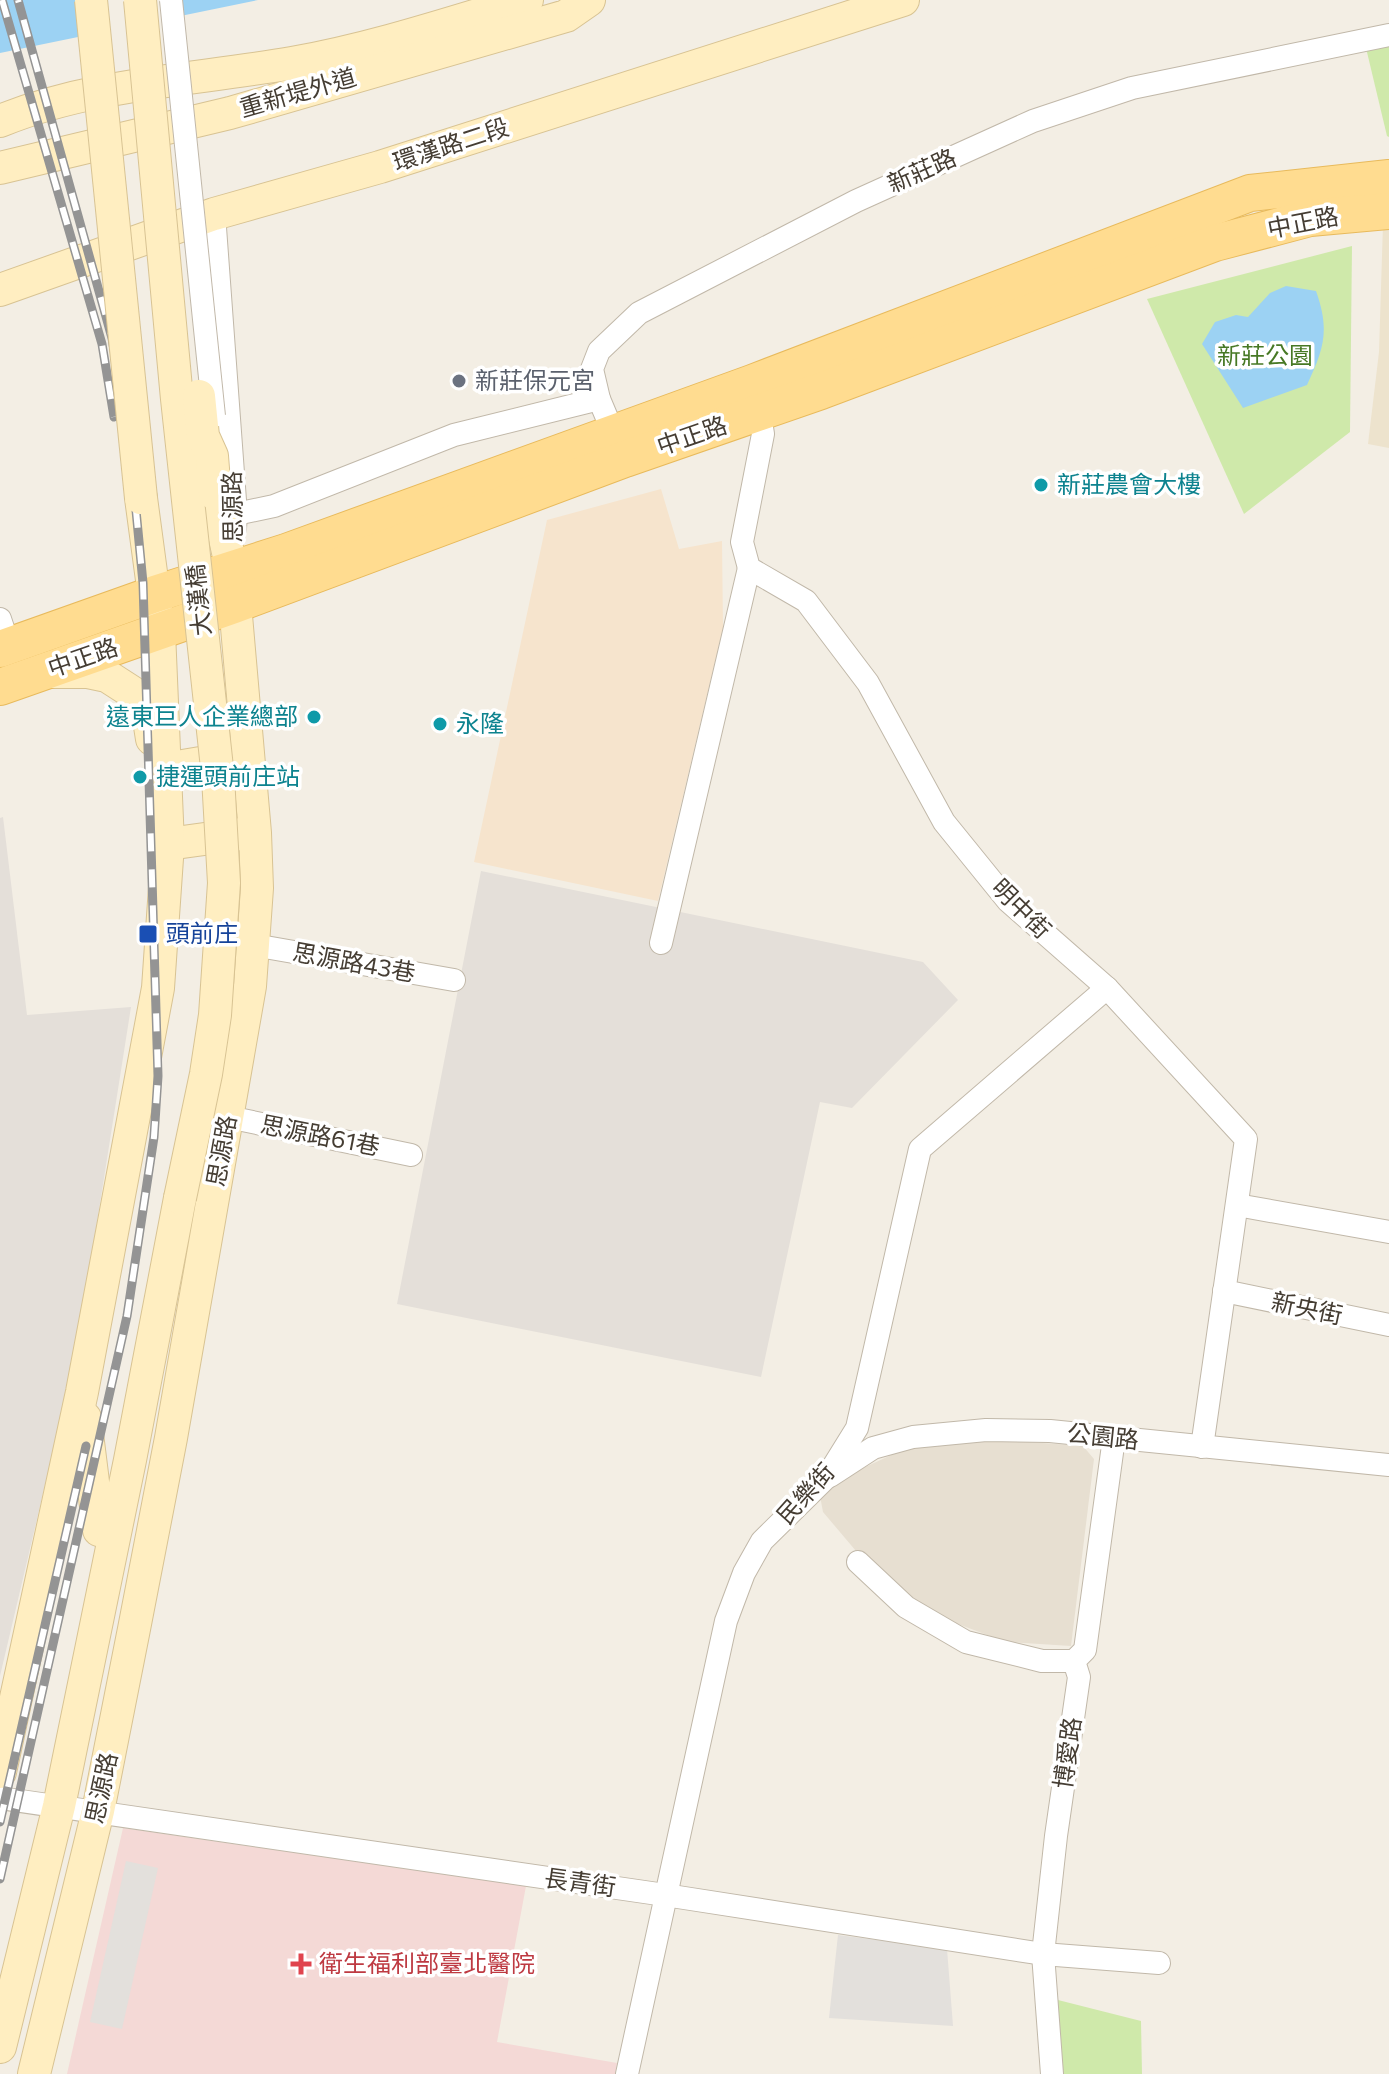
<svg xmlns="http://www.w3.org/2000/svg" width="1389" height="2074" font-family="Commissioner,'Noto Sans TC',sans-serif">
	<style>
		.residential { fill: #e7dfd1 }
		.commercial { fill: #f6e4cd }
		.industrial { fill: #e4dfd9 }
		.education { fill: #ede3cd }
		.medical { fill: #f4d9d6 }
		.green { fill: #cfe9aa }
		.parking { fill: #e3e0dc }
		.water { fill: #9cd2f3 }
		.pier { fill: #f3eee4 }
		.lines { fill: none; stroke-linecap: round; stroke-linejoin: round }
		.street-casing { stroke: #c1b8a9; stroke-width: 24 }
		.secondary-casing { stroke: #d8c393; stroke-width: 34 }
		.primary-casing { stroke: #e8ba5c; stroke-width: 38 }
		.street { stroke: #fff; stroke-width: 22 }
		.secondary { stroke: #ffeec1; stroke-width: 32 }
		.primary { stroke: #ffdc90; stroke-width: 36 }
		.rail-casing { stroke: #949494; stroke-width: 9 }
		.rail { stroke: #fff; stroke-width: 6; stroke-dasharray: 18; stroke-linecap: butt }
		.street-bridge-casing { stroke: #c1b8a9; stroke-width: 24; stroke-linecap: butt }
		.secondary-bridge-casing { stroke: #d8c393; stroke-width: 34; stroke-linecap: butt }
		.street-bridge { stroke: #fff; stroke-width: 22 }
		.secondary-bridge { stroke: #ffeec1; stroke-width: 32 }
		.worship-dot { fill: #6b7280; stroke: #fff; stroke-width: 3 }
		.culture-dot { fill: #0f9aa8; stroke: #fff; stroke-width: 3 }
		.transit-dot { fill: #1a4fb4; stroke: #fff; stroke-width: 3 }
		.health-dot { fill: #e0444e; stroke: #fff; stroke-width: 3 }
		.labels { text-anchor: middle; stroke-width: 7; stroke-linejoin: round; paint-order: stroke }
		.street-label { font-size: 24px; fill: #453d33; stroke: #fff }
		.park-label { font-size: 24px; fill: #477925; stroke: #fff }
		.worship-label { font-size: 24px; fill: #5b616d; stroke: #fff; text-anchor: start }
		.culture-label { font-size: 24px; fill: #0d838f; stroke: #fff; text-anchor: start }
		.transit-label { font-size: 24px; fill: #164399; stroke: #fff; text-anchor: start }
		.health-label { font-size: 24px; fill: #be3a42; stroke: #fff; text-anchor: start }
	</style>
	<rect width="100%" height="100%" fill="#f3eee4"/>
	<!-- residential -->
	<polygon class="residential" points="975,1438 1083,1446 1094,1459 1071,1646 1006,1642 942,1618 890,1583 856,1551 823,1512 820,1496 848,1475 900,1451"/>
	<!-- commercial -->
	<polygon class="commercial" points="661,489 679,549 722,541 723,628 658,901 474,862 547,520"/>
	<!-- industrial -->
	<g class="industrial">
		<polygon points="3,817 27,1015 131,1007 77,1349 0,1676 0,818"/>
		<polygon points="481,871 923,962 958,1000 852,1108 820,1102 761,1377 397,1304"/>
	</g>
	<!-- education -->
	<polygon class="education" points="1389,223 1389,448 1368,444 1379,352 1383,224"/>
	<!-- medical -->
	<polygon class="medical" points="123,1828 526,1886 497,2042 617,2063 615,2074 67,2074"/>
	<!-- green -->
	<g class="green">
		<polygon points="1389,43 1389,137 1387,136 1366,48"/>
		<polygon points="1352,246 1350,432 1244,514 1147,299"/>
		<polygon points="1054,1999 1141,2021 1142,2074 1059,2074"/>
	</g>
	<!-- parking -->
	<g class="parking">
		<polygon points="126,1861 158,1868 122,2029 90,2022"/>
		<polygon points="838,1935 947,1949 953,2026 829,2018"/>
	</g>
	<!-- water -->
	<g class="water">
		<polygon points="0,0 258,0 0,53"/>
		<path d="M1286,286L1316,291C1330,330 1324,349 1307,385L1243,408L1202,344L1215,322L1236,315L1248,317L1270,293Z"/>
	</g>
	<!-- pier -->
	<polygon class="pier" points="76,0 182,0 184,19 79,41"/>
	<g class="lines">
		<defs>
			<g id="street">
				<polyline points="214,214 236,514 235,529"/>
				<polyline points="758,403 763,434 742,542 749,568 806,601 868,683 944,822 1008,901 1107,988 1246,1139 1202,1447"/>
				<polyline points="618,444 599,399 592,369 599,351 639,313 856,201 1033,121 1132,88 1389,35"/>
				<polyline points="236,514 274,506 454,435 599,399"/>
				<polyline points="0,619 9,646"/>
				<polyline points="661,943 749,568"/>
				<polyline points="254,945 454,980"/>
				<polyline points="228,1117 411,1155"/>
				<polyline points="1237,1205 1389,1232"/>
				<polyline points="1224,1291 1389,1325"/>
				<polyline points="830,1476 873,1448 913,1437 986,1430 1050,1431 1389,1465"/>
				<polyline points="858,1562 906,1607 966,1642 1042,1661 1074,1661"/>
				<polyline points="0,1798 665,1895 1043,1954 1159,1963"/>
				<polyline points="627,2074 726,1621 744,1573 762,1541 826,1478 857,1428 920,1149 1107,988"/>
				<polyline points="1052,2074 1043,1954 1056,1836 1079,1677 1074,1661 1085,1650 1114,1438"/>
			</g>
			<g id="secondary">
				<path d="M0,121C93,83 194,80 292,63C372,49 450,23 527,0"/>
				<polyline points="0,168 230,113 566,16 589,0"/>
				<polyline points="0,290 214,214 380,167 903,0"/>
				<polyline points="49,672 88,672 107,676 138,696 147,707 152,739"/>
				<polyline points="165,769 242,756"/>
				<polyline points="168,844 248,833"/>
				<polyline points="85,1418 99,1530"/>
				<polyline points="0,1772 82,1392 158,988 168,844 159,632 141,498"/>
				<polyline points="0,2047 59,1806 130,1460 180,1198"/>
				<polyline points="34,2074 98,1811 134,1629 171,1438 250,986 257,888 255,833 232,570 215,494"/>
			</g>
			<g id="primary">
				<polyline points="0,649 155,594 286,552 752,383 1250,193 1389,178"/>
				<polyline points="0,687 234,605 625,459 821,391 1215,243 1310,218 1389,211"/>
			</g>
		</defs>
		<!-- street casing -->
		<use href="#street" class="street-casing"/>
		<!-- secondary casing -->
		<use href="#secondary" class="secondary-casing"/>
		<!-- primary casing -->
		<use href="#primary" class="primary-casing"/>
		<!-- street -->
		<use href="#street" class="street"/>
		<!-- secondary -->
		<use href="#secondary" class="secondary"/>
		<!-- primary -->
		<use href="#primary" class="primary"/>
		<defs>
			<g id="rail">
				<polyline points="2,0 102,344 114,417"/>
				<polyline points="0,1822 86,1446"/>
				<polyline points="0,1879 127,1316 154,1137 158,1076 143,583 130,448 112,338 18,0"/>
			</g>
		</defs>
		<!-- rail casing -->
		<use href="#rail" class="rail-casing"/>
		<!-- rail -->
		<use href="#rail" class="rail"/>
		<defs>
			<polyline id="street-bridge" points="171,0 214,416"/>
			<g id="secondary-bridge">
				<polyline points="91,0 141,498"/>
				<polyline points="140,0 177,399 218,777 224,883 215,1015 206,1074 180,1198"/>
				<polyline points="199,396 203,436 212,456 215,494"/>
			</g>
		</defs>
		<!-- street-bridge casing -->
		<use href="#street-bridge" class="street-bridge-casing"/>
		<!-- secondary-bridge casing -->
		<use href="#secondary-bridge" class="secondary-bridge-casing"/>
		<!-- street-bridge -->
		<use href="#street-bridge" class="street-bridge"/>
		<!-- secondary-bridge -->
		<use href="#secondary-bridge" class="secondary-bridge"/>
	</g>
	<!-- markers -->
	<circle class="worship-dot" cx="459" cy="381" r="8"/>
	<g class="culture-dot">
		<circle cx="1041" cy="485" r="8"/>
		<circle cx="314" cy="717" r="8"/>
		<circle cx="440" cy="724" r="8"/>
		<circle cx="140" cy="777" r="8"/>
	</g>
	<rect class="transit-dot" x="138" y="924" width="20" height="20" rx="4"/>
	<path class="health-dot" d="M297 1952h8v8h8v8h-8v8h-8v-8h-8v-8h8z"/>
	<g class="labels">
		<!-- street labels -->
		<g class="street-label">
			<text transform="translate(298 93) rotate(-16)" y="8">重新堤外道</text>
			<text transform="translate(451 145) rotate(-18)" y="8">環漢路二段</text>
			<text transform="translate(922 171) rotate(-24)" y="8">新莊路</text>
			<text transform="translate(1303 223) rotate(-11)" y="8">中正路</text>
			<text transform="translate(692 436) rotate(-19)" y="8">中正路</text>
			<text transform="translate(233 507) rotate(-91)" y="8">思源路</text>
			<text transform="translate(199 600) rotate(-96)" y="8">大漢橋</text>
			<text transform="translate(83 658) rotate(-19)" y="8">中正路</text>
			<text transform="translate(1021 909) rotate(45)" y="8">明中街</text>
			<text transform="translate(354 963) rotate(10)" y="8">思源路43巷</text>
			<text transform="translate(320 1136) rotate(11)" y="8">思源路61巷</text>
			<text transform="translate(222 1151) rotate(-80)" y="8">思源路</text>
			<text transform="translate(1307 1309) rotate(12)" y="8">新央街</text>
			<text transform="translate(1103 1437) rotate(6)" y="8">公園路</text>
			<text transform="translate(806 1494) rotate(-48)" y="8">民樂街</text>
			<text transform="translate(1068 1753) rotate(-82)" y="8">博愛路</text>
			<text transform="translate(102 1788) rotate(-78)" y="8">思源路</text>
			<text transform="translate(580 1883) rotate(8)" y="8">長青街</text>
		</g>
		<!-- park labels -->
		<g class="park-label">
			<text x="1265" y="364">新莊公園</text>
		</g>
		<!-- worship labels -->
		<g class="worship-label">
			<text x="475" y="389">新莊保元宮</text>
		</g>
		<!-- culture labels -->
		<g class="culture-label">
			<text x="1057" y="493">新莊農會大樓</text>
			<text x="298" y="725" text-anchor="end">遠東巨人企業總部</text>
			<text x="456" y="732">永隆</text>
			<text x="156" y="785">捷運頭前庄站</text>
		</g>
		<!-- transit labels -->
		<g class="transit-label">
			<text x="166" y="942">頭前庄</text>
		</g>
		<!-- health labels -->
		<g class="health-label">
			<text x="319" y="1972">衛生福利部臺北醫院</text>
		</g>
	</g>
</svg>
